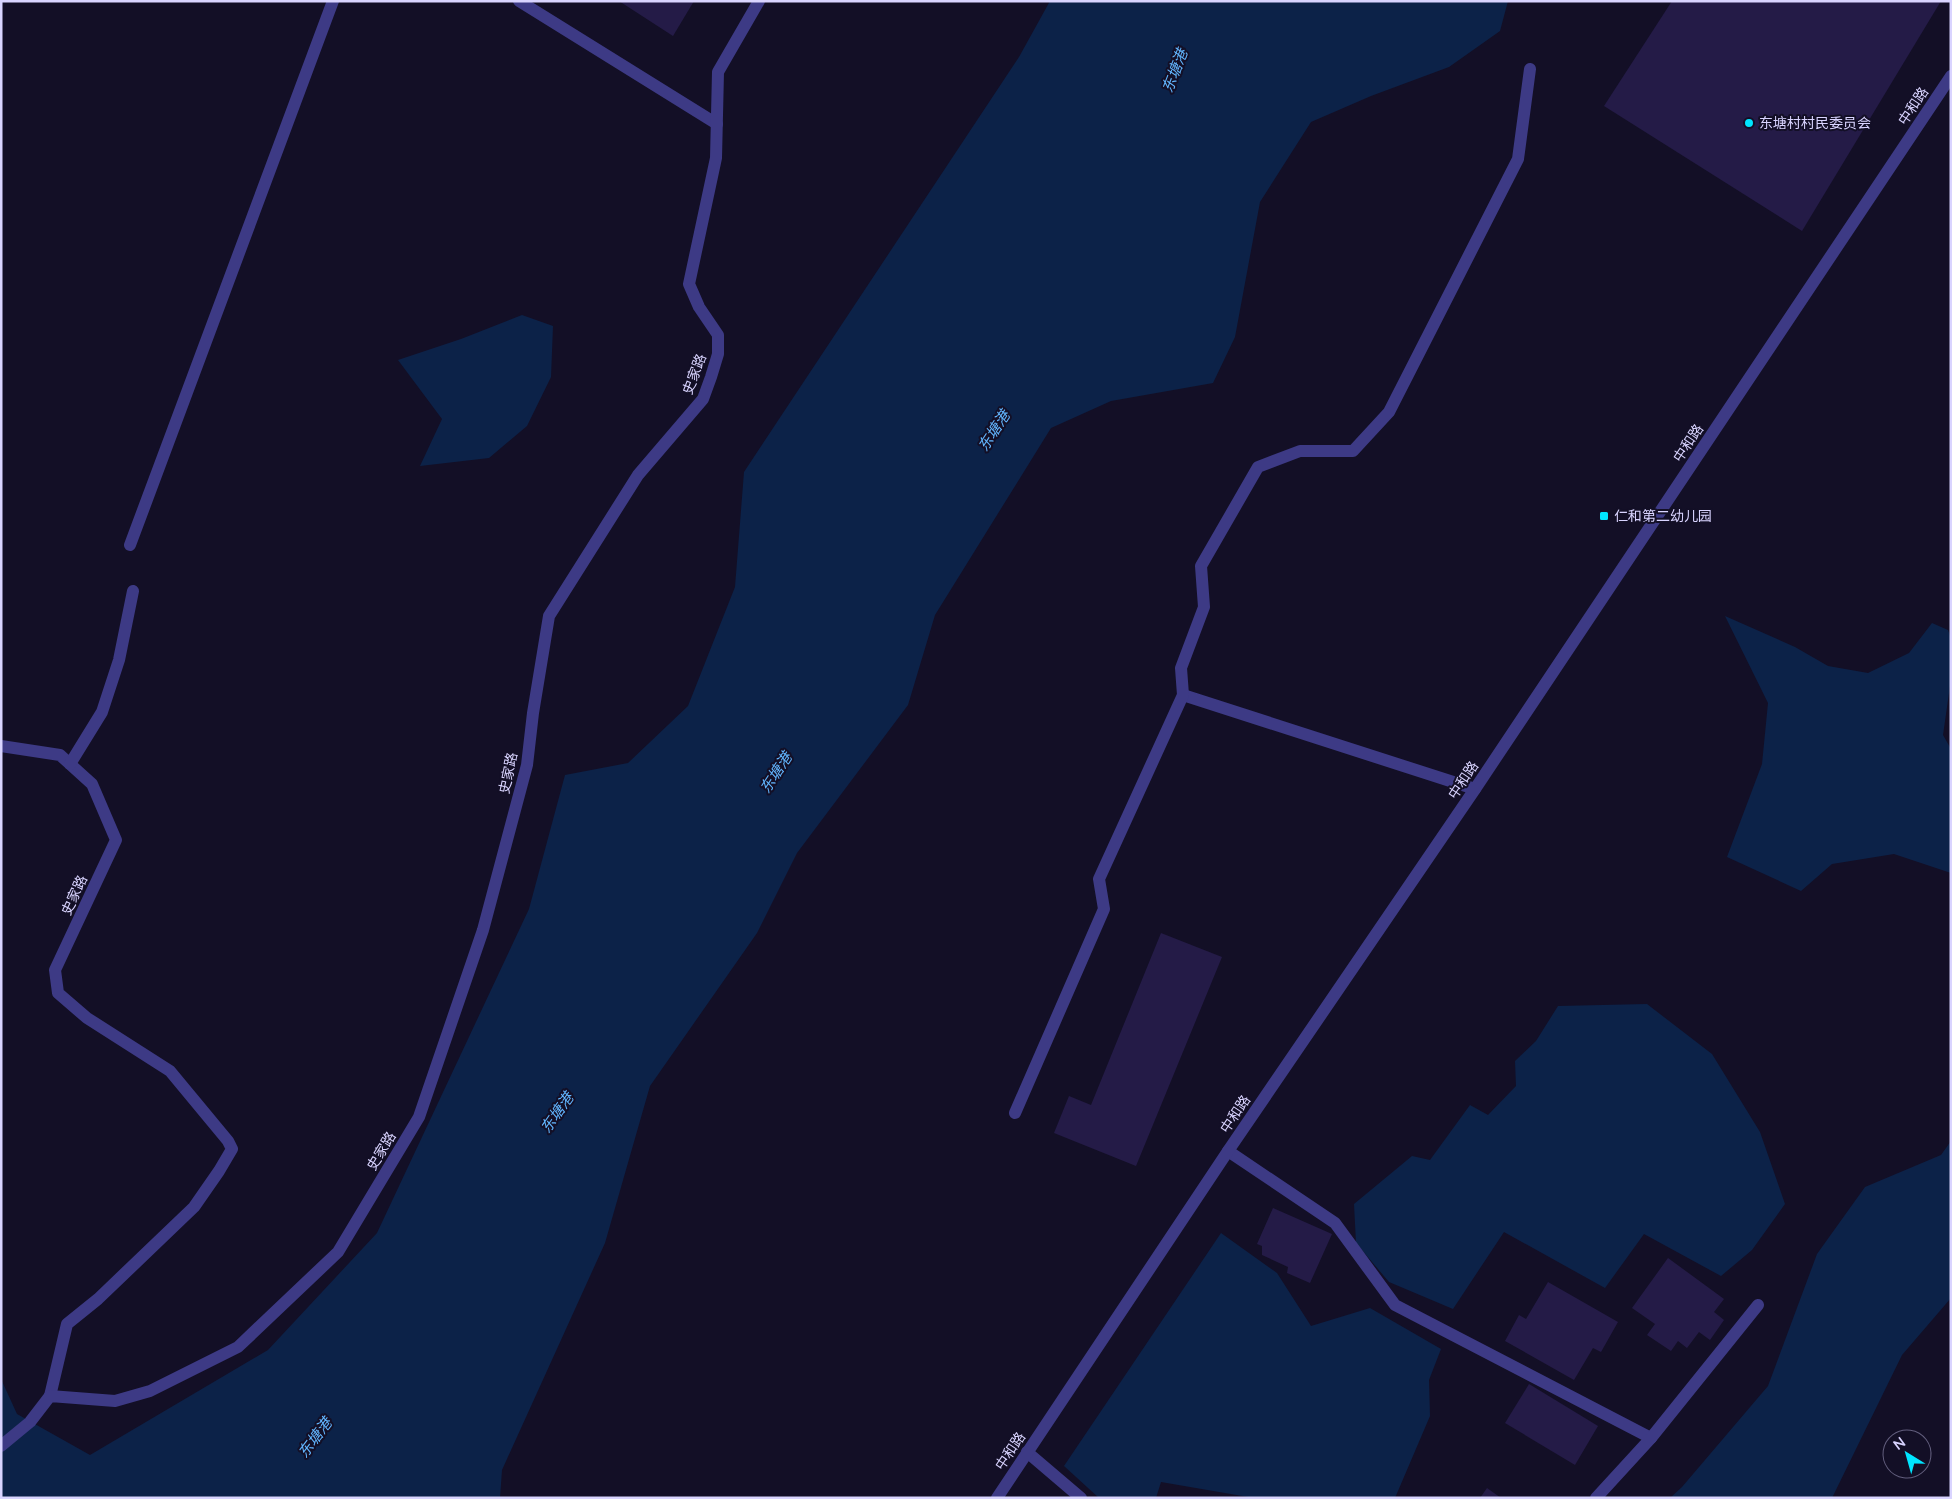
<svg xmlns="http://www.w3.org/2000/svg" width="1952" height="1499" font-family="Lato,'Noto Sans SC',sans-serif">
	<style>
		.water { fill: #0c2248 }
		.building { fill: #241b47 }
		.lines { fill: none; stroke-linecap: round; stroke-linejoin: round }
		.minor { stroke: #3d3a85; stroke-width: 12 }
		.tertiary { stroke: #3d3a85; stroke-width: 12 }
		.poi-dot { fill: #00e5ff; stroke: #130f26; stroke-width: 2 }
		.labels { text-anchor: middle; stroke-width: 4; stroke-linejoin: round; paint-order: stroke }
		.street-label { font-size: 14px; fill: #d9d4ff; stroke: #130f26 }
		.poi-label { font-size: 14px; fill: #d9d4ff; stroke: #130f26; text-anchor: start }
		.water-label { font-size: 15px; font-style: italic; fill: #62b6ff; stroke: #130f26 }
	</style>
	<rect width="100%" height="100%" fill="#130f26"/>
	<!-- water -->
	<g class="water">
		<polygon points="1050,1 1508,1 1500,31 1449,67 1371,96 1311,122 1260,202 1235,337 1213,383 1111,401 1051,428 935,615 908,705 797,853 757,933 650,1086 605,1243 502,1470 500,1498 1,1498 1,1379 17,1414 90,1455 268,1350 377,1233 529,909 565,775 628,763 688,706 735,587 744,472 1019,57"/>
		<polygon points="522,315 553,326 551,377 527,426 489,458 420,466 442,419 398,360 461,339"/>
		<polygon points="1725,616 1795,647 1828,666 1868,673 1909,653 1932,623 1948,630 1951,638 1951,679 1943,735 1951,749 1951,873 1894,854 1832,864 1801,891 1727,857 1762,764 1768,703"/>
		<polygon points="1647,1004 1712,1054 1760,1132 1785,1204 1752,1250 1721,1276 1644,1234 1605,1288 1504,1232 1453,1309 1389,1282 1356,1243 1354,1204 1412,1156 1430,1160 1470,1105 1488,1115 1516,1086 1515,1061 1536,1041 1558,1006"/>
		<polygon points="1951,1141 1951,1298 1902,1355 1832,1498 1670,1498 1682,1487 1768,1386 1817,1254 1865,1187 1941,1155"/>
		<polygon points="1221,1233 1277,1273 1311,1326 1370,1308 1441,1349 1429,1380 1430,1416 1395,1498 1254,1498 1161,1482 1156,1498 1099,1498 1064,1466"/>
	</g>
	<!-- building -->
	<g class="building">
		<polygon points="619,1 694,1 673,36"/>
		<polygon points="1672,1 1941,1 1802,231 1604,106"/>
		<polygon points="1161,933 1222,957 1136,1166 1054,1133 1069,1096 1091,1105"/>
		<polygon points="1273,1208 1332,1234 1310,1283 1287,1273 1288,1267 1262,1255 1262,1246 1257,1244"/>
		<polygon points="1668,1258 1724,1299 1714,1312 1724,1320 1710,1340 1699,1332 1687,1348 1678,1341 1671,1351 1647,1335 1655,1324 1632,1308"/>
		<polygon points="1548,1282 1618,1322 1601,1352 1593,1348 1574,1380 1505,1341 1519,1315 1526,1319"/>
		<polygon points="1529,1384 1598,1426 1575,1465 1505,1423"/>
		<polygon points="1487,1488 1501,1498 1480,1498"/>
	</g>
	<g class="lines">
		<!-- minor -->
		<g class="minor">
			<polyline points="519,1 717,124"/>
			<polyline points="130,545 333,1"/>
			<polyline points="1183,695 1475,789"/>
			<polyline points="1,746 60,755 92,784 116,840 55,970 58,993 87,1018 170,1071 228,1141 232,1149 219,1171 194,1207 98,1299 67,1324 50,1396"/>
			<polyline points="70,764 102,712 119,660 133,591"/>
			<polyline points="1015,1113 1104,909 1099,879 1183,695 1181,668 1204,607 1201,566 1258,467 1300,451 1353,451 1389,412 1518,159 1530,69"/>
			<polyline points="1228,1151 1335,1223 1395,1305 1651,1438"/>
			<polyline points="1,1446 30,1422 50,1396 115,1401 150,1391 238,1347 338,1252 419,1117 483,930 527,765 533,713 549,616 638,475 703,399 711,377 718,354 718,335 699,307 689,284 716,158 718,72 759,1"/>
			<polyline points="1027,1452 1081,1498"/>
			<polyline points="1596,1498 1651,1438 1758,1305"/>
		</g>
		<!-- tertiary -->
		<polyline class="tertiary" points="997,1498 1228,1151 1475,789 1951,76"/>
	</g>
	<!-- markers -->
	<g class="poi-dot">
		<circle cx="1749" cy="123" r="5"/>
		<rect x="1599" y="511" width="10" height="10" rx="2.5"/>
	</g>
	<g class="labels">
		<!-- street labels -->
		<g class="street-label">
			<text transform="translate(1913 106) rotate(-56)" y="5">中和路</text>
			<text transform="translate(694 374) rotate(-69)" y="5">史家路</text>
			<text transform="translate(1688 443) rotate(-56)" y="5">中和路</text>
			<text transform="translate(508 773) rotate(-78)" y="5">史家路</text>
			<text transform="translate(1463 780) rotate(-56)" y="5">中和路</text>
			<text transform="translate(74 895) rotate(-65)" y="5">史家路</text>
			<text transform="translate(1235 1114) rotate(-56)" y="5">中和路</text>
			<text transform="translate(381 1151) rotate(-59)" y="5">史家路</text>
			<text transform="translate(1010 1451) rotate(-56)" y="5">中和路</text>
		</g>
		<!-- poi labels -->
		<g class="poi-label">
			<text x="1759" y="128">东塘村村民委员会</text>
			<text x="1614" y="521">仁和第二幼儿园</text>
		</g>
		<!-- water labels -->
		<g class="water-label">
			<text transform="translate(1175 71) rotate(-69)" y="5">东塘港</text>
			<text transform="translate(994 431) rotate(-57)" y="5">东塘港</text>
			<text transform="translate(776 773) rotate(-57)" y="5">东塘港</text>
			<text transform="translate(557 1113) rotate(-55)" y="5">东塘港</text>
			<text transform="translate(315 1438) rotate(-53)" y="5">东塘港</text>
		</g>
	</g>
	<!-- border -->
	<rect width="1952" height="1499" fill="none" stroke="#d9d4ff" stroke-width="5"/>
	<!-- north arrow -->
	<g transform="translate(1907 1454) rotate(323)"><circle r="24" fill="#130f26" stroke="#625e7d"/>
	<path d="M0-4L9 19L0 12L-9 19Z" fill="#00e5ff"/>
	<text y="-8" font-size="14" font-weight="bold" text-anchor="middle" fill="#d9d4ff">N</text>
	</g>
</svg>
